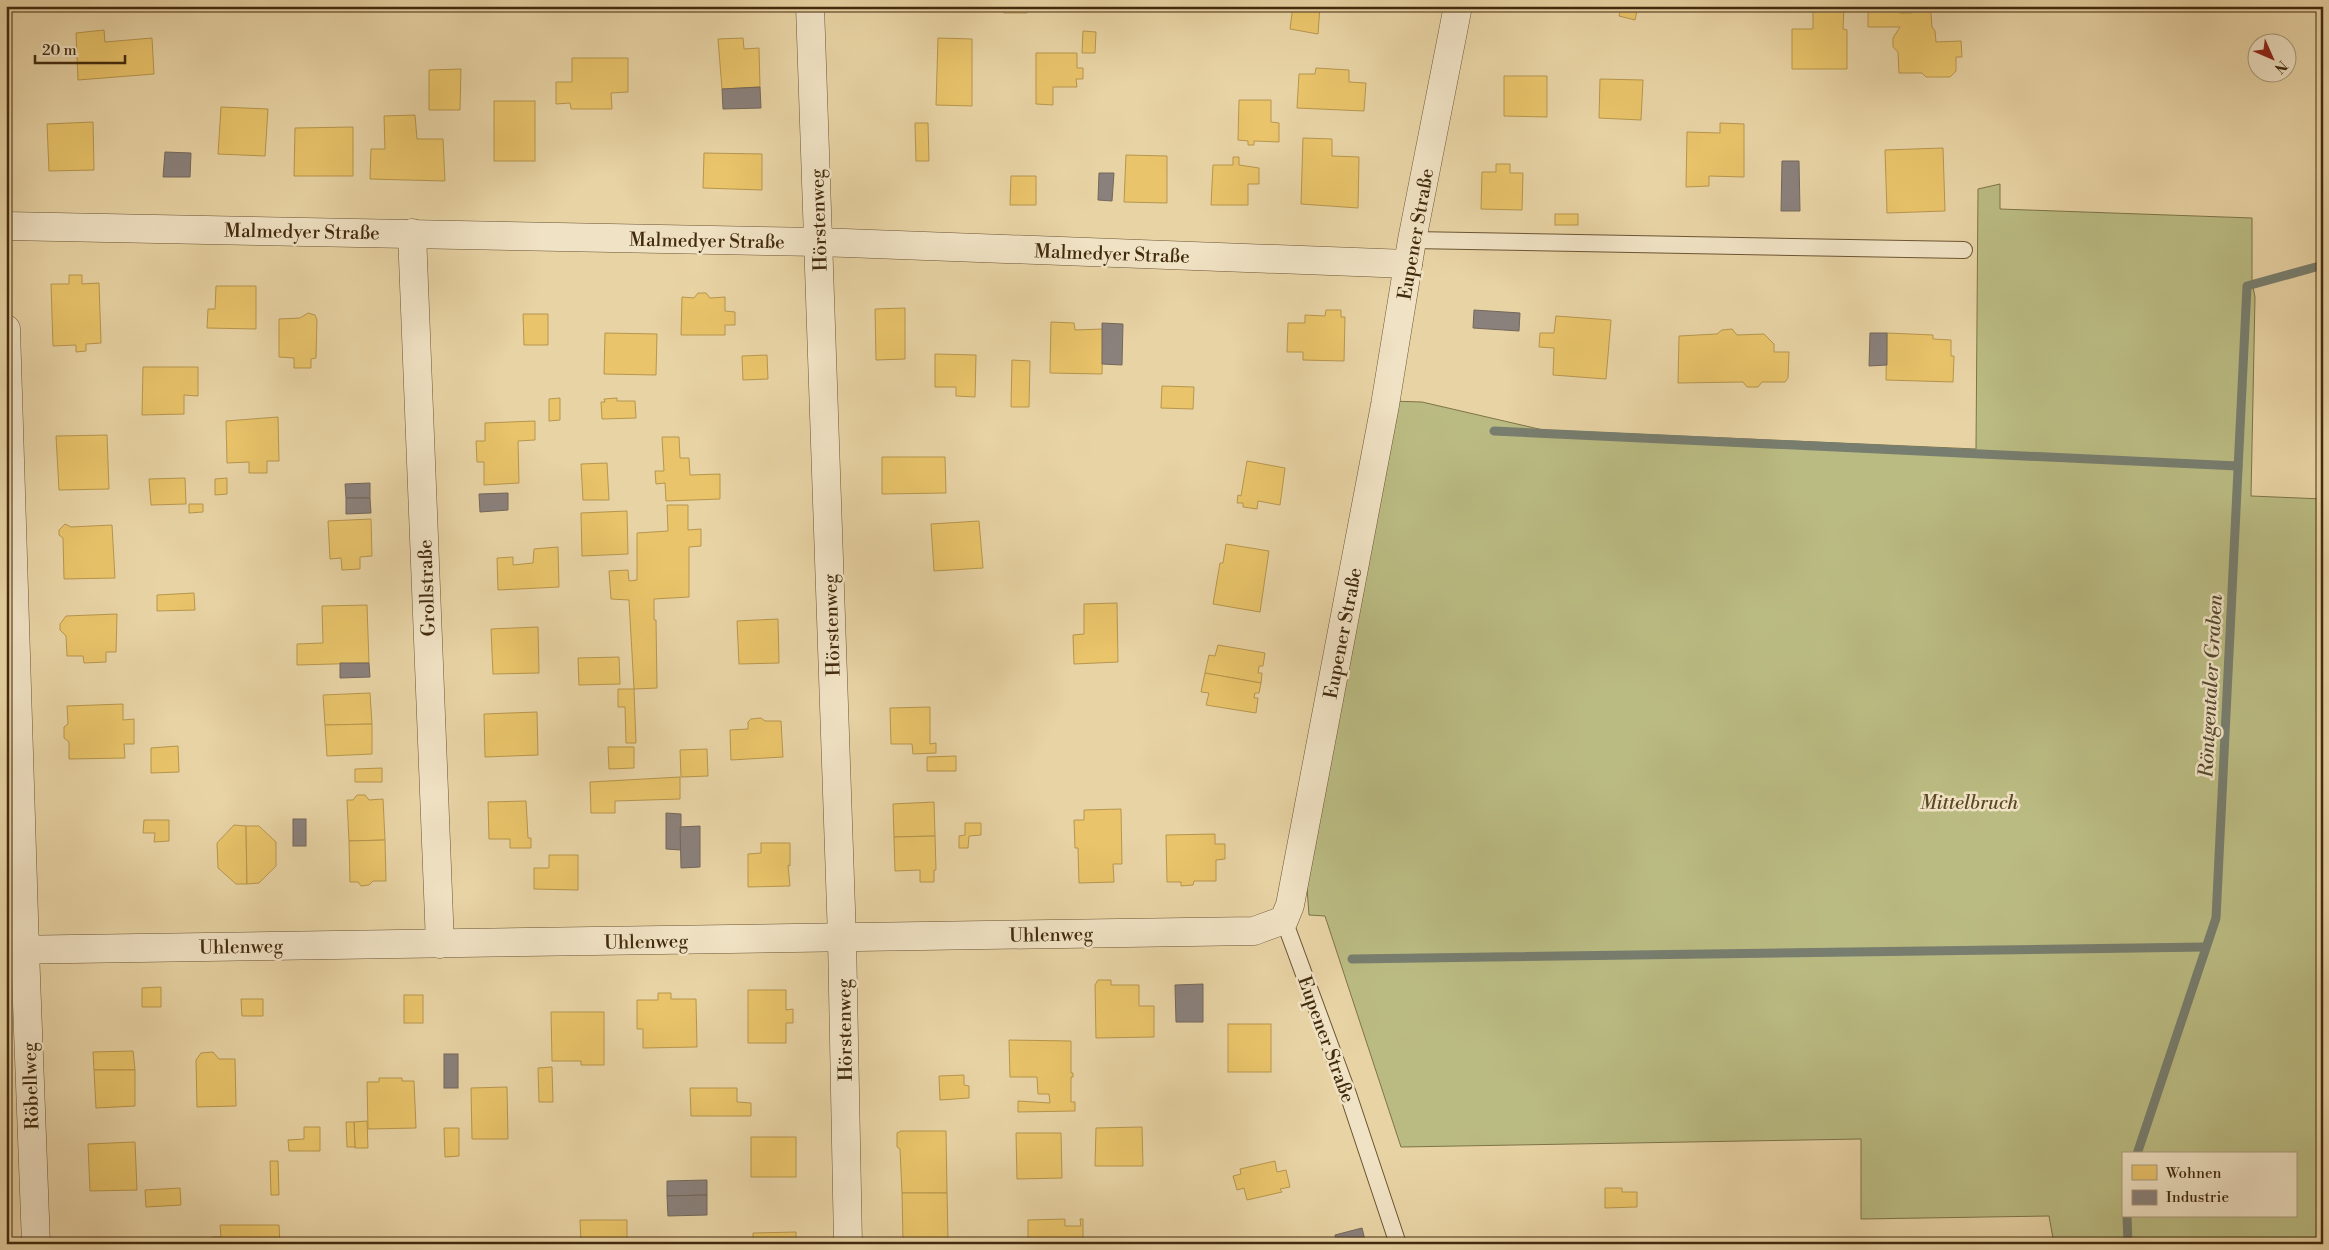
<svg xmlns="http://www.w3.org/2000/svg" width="2329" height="1250" font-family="'Libre Bodoni',serif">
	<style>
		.green { fill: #babb82; stroke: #7e7348; fill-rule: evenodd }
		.homes { fill: #e9c46a; stroke: #b7964e }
		.industry { fill: #8a817c; stroke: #74675b }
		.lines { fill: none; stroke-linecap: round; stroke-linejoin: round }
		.stream { stroke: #787e6f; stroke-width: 9 }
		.service-casing { stroke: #6c5533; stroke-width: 18 }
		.minor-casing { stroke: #6c5533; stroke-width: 29 }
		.service { stroke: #f0e2c4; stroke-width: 16 }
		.minor { stroke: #f0e2c4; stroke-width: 28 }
		.labels { text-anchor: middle; stroke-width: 5; stroke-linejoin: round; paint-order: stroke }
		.street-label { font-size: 19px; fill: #422b0d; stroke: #f0e2c4 }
		.park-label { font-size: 19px; font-style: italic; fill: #5a4824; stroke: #f0e2c4 }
		.water-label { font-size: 20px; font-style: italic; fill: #54472e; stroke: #f0e2c4 }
	</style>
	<rect width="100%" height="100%" fill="#e8d3a4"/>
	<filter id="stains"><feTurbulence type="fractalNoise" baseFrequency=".004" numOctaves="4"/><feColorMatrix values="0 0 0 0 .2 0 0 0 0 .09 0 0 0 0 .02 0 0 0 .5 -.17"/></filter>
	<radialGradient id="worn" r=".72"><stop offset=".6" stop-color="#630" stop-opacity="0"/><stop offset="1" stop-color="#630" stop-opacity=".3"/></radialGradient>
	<!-- green -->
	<path class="green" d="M2000,184V209L2252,218V282L2255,297L2251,496L2323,499V1244H2054L2049,1216L1861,1219V1139L1401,1147L1325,916L1309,915L1306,874L1389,401L1422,402L1543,430L1976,449L1978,189ZM2123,1154H2295V1216H2123Z"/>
	<!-- homes -->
	<g class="homes">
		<polygon points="716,6 757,6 716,8"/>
		<polygon points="998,6 1033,6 1027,13 1004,13"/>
		<polygon points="1293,6 1320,6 1318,34 1290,29"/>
		<polygon points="1622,6 1638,6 1635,20 1619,16"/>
		<polygon points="1813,6 1844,6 1843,29 1847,30 1847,69 1792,69 1792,29 1813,29"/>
		<polygon points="1868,6 1900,6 1900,13 1912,13 1914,10 1926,9 1931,13 1932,27 1935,31 1936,42 1961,41 1962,57 1956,57 1956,71 1950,77 1926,77 1922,73 1899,73 1898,52 1893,47 1893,38 1900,27 1868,27"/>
		<polygon points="104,30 105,42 152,38 154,74 78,80 76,33"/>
		<polygon points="1083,31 1096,32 1095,53 1082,53"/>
		<polygon points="743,38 744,49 759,48 760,87 722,89 718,39"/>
		<polygon points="938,38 972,39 972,106 936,105"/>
		<polygon points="1036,53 1077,53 1077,68 1083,68 1083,79 1076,79 1077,87 1053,87 1053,105 1036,104"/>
		<polygon points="572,58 628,58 628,92 611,93 612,109 571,109 570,103 556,104 556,82 572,82"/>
		<polygon points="1316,68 1349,70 1349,82 1366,83 1364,111 1297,108 1299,74 1315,74"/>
		<polygon points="461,69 460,110 429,110 429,70"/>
		<polygon points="1504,76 1547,76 1547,117 1504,116"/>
		<polygon points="1600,79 1643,80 1641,120 1599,118"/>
		<polygon points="1239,100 1271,100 1271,122 1279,123 1279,142 1254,141 1254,145 1248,145 1248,141 1238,140"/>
		<rect x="494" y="101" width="41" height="60"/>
		<polygon points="221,107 268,109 265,156 218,154"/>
		<polygon points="415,115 417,139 443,139 445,181 370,179 371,149 385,149 384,116"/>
		<polygon points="93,122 94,170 49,171 47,124"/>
		<polygon points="915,123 928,123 929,161 916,161"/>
		<polygon points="1720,123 1744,124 1744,177 1709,176 1709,186 1686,187 1687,132 1720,133"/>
		<polygon points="353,127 353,176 294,176 295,128"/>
		<polygon points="1303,138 1332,139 1332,156 1359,157 1358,208 1301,204"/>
		<polygon points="1943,148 1945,211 1887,213 1885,150"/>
		<polygon points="704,153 762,154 762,190 703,188"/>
		<polygon points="1126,155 1167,156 1167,203 1124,202"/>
		<polygon points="1233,157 1239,157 1239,165 1259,168 1259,184 1248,184 1248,205 1211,205 1213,165 1233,165"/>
		<polygon points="1496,164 1510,164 1510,173 1523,173 1522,210 1481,209 1482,172 1496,172"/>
		<polygon points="1011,176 1036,176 1036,205 1010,205"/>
		<rect x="1555" y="214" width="23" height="11"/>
		<polygon points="69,275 82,275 82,284 99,283 101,343 86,344 86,351 76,352 76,345 53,346 51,284 69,284"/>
		<polygon points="216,286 256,286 256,329 207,328 208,309 215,309"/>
		<polygon points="698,293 706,293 710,298 725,297 725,311 735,312 735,325 725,325 725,335 681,335 682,297 694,298"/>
		<polygon points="905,308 905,359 876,360 875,309"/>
		<polygon points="1326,310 1341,310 1341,317 1345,317 1344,361 1303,360 1303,352 1287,352 1288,323 1305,323 1305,315 1325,316"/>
		<polygon points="308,313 315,315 317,320 316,358 311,359 311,368 294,368 294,358 279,357 279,319 300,318"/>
		<polygon points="523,314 548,314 548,345 524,345"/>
		<polygon points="1556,316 1611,320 1606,379 1553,375 1554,348 1539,347 1540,333 1554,333"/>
		<polygon points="1051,322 1074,323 1075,330 1103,329 1102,374 1050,373"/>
		<polygon points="1732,329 1737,335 1764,334 1774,344 1774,352 1789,352 1788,378 1785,382 1762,382 1758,387 1747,387 1743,382 1678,383 1679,336 1717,334 1722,330"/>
		<polygon points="605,333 657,334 656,375 604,374"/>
		<polygon points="1887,333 1933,335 1933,339 1951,340 1951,356 1954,356 1953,382 1886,380"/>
		<polygon points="935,354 976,355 975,397 956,396 956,387 935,387"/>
		<polygon points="767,355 768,379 743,380 742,356"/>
		<polygon points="1012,360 1030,361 1029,407 1011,407"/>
		<polygon points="143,367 198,367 198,396 184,395 184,414 142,415"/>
		<polygon points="1162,386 1194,387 1193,409 1161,408"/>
		<polygon points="560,398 560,420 549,421 549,399"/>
		<polygon points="617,398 617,401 635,401 636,418 602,419 601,402 605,402 604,399"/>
		<polygon points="278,417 279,461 267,461 267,473 249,473 249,462 227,463 226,421"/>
		<polygon points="535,421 535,440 518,441 519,483 484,485 484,462 477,462 476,441 485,441 485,423"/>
		<polygon points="107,435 109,489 59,490 56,436"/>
		<polygon points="662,437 679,437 680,458 689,458 690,475 720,474 720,499 666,501 665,483 656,484 655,471 664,471"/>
		<polygon points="882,457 945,457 946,493 882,494"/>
		<polygon points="1247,461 1285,468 1280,505 1258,501 1257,509 1243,507 1243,503 1237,503 1238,495 1241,496"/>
		<polygon points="607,463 609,500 583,500 581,464"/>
		<polygon points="185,478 186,504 151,505 149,479"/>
		<polygon points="227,478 227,494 215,495 215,479"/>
		<polygon points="189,504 203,504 203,512 189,513"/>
		<polygon points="667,505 688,505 688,530 701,529 701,546 689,547 689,597 654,599 654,620 656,620 657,688 634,689 636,743 626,743 625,707 618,707 618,689 634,689 629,600 611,599 609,571 628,570 629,581 637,580 637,533 668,531"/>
		<polygon points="627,511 628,554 582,556 581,513"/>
		<polygon points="371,519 372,556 360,557 360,569 342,570 341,558 330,559 328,521"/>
		<polygon points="979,521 983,568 934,571 931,524"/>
		<polygon points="65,524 71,527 112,525 115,578 64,579 63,538 59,535 59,530"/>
		<polygon points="1226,544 1269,551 1260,612 1213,604 1220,563 1223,563"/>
		<polygon points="558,547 559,587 498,590 497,558 513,557 513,565 533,563 534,549"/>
		<polygon points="194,593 195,610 157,611 157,595"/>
		<polygon points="1117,603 1118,662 1074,664 1073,635 1084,634 1084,604"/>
		<polygon points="367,605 369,663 297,665 297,644 323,643 322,606"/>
		<polygon points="117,614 116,652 106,652 106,662 84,663 83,656 67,656 66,636 60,630 60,624 66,616"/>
		<polygon points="778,619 779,663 739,664 737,621"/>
		<polygon points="538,627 539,673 493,674 491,629"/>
		<polygon points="1218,645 1265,653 1263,666 1259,666 1258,673 1262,673 1261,683 1205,673 1209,655 1215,656"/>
		<polygon points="619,657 620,684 579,685 578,658"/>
		<polygon points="1205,673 1261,683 1259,693 1255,693 1254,698 1258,698 1256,713 1206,705 1209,693 1201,692"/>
		<polygon points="370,693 372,724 325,725 323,695"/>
		<polygon points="123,704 123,720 134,719 134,744 124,744 125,758 69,759 69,742 64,738 64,727 68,724 67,706"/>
		<polygon points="930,707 930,744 936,743 936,753 913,754 912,744 891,744 890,708"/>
		<polygon points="537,712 538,755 485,757 484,714"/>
		<polygon points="761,718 765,721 781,721 783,757 731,760 730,730 748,729 748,722 751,719"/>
		<polygon points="372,724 372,754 327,756 325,725"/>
		<polygon points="178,746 179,772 151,773 151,748"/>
		<polygon points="608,747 634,747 634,768 609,769"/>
		<polygon points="707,749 708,776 681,777 680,750"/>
		<polygon points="956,756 956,771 927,771 927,757"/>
		<polygon points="382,768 382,782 355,782 355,769"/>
		<polygon points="680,777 680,799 615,801 615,813 591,813 590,782"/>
		<polygon points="357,795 365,795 369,800 383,799 385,840 349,841 347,800 353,800"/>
		<polygon points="526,801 528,838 531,838 531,848 510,848 510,839 489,839 488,802"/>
		<polygon points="934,802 935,836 894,837 893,804"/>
		<polygon points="1121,809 1122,864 1113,864 1114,882 1079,883 1078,848 1075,848 1074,820 1084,820 1084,810"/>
		<polygon points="144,820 169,820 169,841 154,842 155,833 143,833"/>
		<polygon points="965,823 981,823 981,835 969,836 968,848 959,848 959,836 965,835"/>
		<polygon points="234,825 246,826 247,884 236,884 218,868 217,843"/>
		<polygon points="246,826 259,826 276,842 276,866 259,883 247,884"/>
		<polygon points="1215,834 1215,844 1225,844 1225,859 1216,860 1216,881 1194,881 1193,885 1181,886 1181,882 1167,882 1166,835"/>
		<polygon points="935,836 936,870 934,870 934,882 920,882 920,870 895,871 894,837"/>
		<polygon points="385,840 386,881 373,881 369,885 361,886 358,882 350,882 349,841"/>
		<polygon points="761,843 790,843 790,866 788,865 790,886 748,887 748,854 761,853"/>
		<polygon points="549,855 578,855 578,890 534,889 534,868 549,868"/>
		<polygon points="1098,980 1111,980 1111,985 1139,985 1139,1006 1154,1006 1154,1037 1096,1038 1095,985"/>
		<polygon points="161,987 161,1007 142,1007 142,988"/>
		<polygon points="748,990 786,990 786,1010 793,1009 793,1023 786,1023 786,1043 748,1043"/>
		<polygon points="658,993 671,993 671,999 696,999 697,1047 643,1048 643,1029 637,1029 637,1000 658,1000"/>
		<rect x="404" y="995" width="19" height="28"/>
		<polygon points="241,999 263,999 263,1016 242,1016"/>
		<polygon points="551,1012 604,1012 604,1065 581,1065 581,1061 552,1061"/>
		<rect x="1228" y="1024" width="43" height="48"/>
		<polygon points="1009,1040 1071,1041 1071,1073 1073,1073 1073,1077 1071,1077 1071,1102 1075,1102 1075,1111 1018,1112 1018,1101 1050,1103 1049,1094 1038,1094 1037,1077 1010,1077"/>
		<polygon points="133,1051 135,1070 94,1070 93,1052"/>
		<polygon points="213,1052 219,1059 235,1059 236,1106 197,1107 196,1060 201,1053"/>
		<polygon points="552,1067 553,1102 539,1102 538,1068"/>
		<polygon points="94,1070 135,1070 135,1106 96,1108"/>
		<polygon points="964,1075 964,1085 969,1086 969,1098 940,1100 939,1076"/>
		<polygon points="379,1078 402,1078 402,1081 414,1081 416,1128 368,1129 367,1082 379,1082"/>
		<polygon points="507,1087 508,1139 472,1139 471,1088"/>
		<polygon points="690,1088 737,1088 737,1102 751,1103 751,1116 691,1116"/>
		<polygon points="367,1121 368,1148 355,1148 354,1122"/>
		<polygon points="346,1122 354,1122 355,1147 347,1147"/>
		<polygon points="304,1127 320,1127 320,1151 289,1151 288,1140 304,1139"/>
		<polygon points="1142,1127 1143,1166 1095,1166 1096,1128"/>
		<polygon points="444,1128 459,1128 459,1156 445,1157"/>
		<polygon points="901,1131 946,1131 947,1193 902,1193 900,1149 897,1147 897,1133"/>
		<polygon points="1016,1133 1061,1133 1062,1178 1017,1179"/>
		<rect x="751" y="1137" width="45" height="40"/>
		<polygon points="135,1142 137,1190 90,1191 88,1144"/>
		<polygon points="270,1161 278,1161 279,1195 271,1195"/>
		<polygon points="1275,1161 1277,1172 1286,1170 1290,1187 1280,1189 1282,1192 1247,1200 1244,1188 1237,1190 1233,1176 1241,1174 1240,1169"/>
		<polygon points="180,1188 181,1205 146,1207 145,1190"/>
		<polygon points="1605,1188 1622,1188 1622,1192 1637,1192 1637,1207 1605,1208"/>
		<polygon points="902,1193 947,1193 948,1240 903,1241"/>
		<polygon points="1065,1219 1065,1226 1081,1226 1080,1219 1083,1219 1083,1244 1028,1244 1028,1220"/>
		<polygon points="580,1220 627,1220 627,1244 581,1244"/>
		<polygon points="220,1225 279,1225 280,1244 213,1244 213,1237 221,1237"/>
		<polygon points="796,1232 796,1244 753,1244 753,1233"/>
	</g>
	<!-- industry -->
	<g class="industry">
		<polygon points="760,87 761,108 723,109 722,89"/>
		<polygon points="165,152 191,153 190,177 163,177"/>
		<polygon points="1782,161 1799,161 1800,211 1781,211"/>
		<polygon points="1099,173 1114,173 1112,201 1098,200"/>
		<polygon points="1474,310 1520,313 1519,331 1473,328"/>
		<polygon points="1102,323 1123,324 1122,365 1102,364"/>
		<polygon points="1870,333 1887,333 1887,365 1869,366"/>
		<polygon points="370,483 370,498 346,498 345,484"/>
		<polygon points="508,493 508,510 480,512 479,494"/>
		<polygon points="346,498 370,498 371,513 346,514"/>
		<polygon points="340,663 369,663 370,677 340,678"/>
		<polygon points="666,813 681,814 681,850 666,849"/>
		<rect x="293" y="819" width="13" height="27"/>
		<polygon points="700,826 700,867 681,868 680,827"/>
		<polygon points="1203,984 1203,1022 1176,1022 1175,985"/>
		<rect x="444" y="1054" width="14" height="34"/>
		<polygon points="707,1180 707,1195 667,1196 667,1181"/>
		<polygon points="707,1195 707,1215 668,1216 667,1196"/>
		<polygon points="1362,1228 1366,1244 1337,1244 1335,1235"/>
	</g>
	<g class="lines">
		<!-- stream -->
		<g class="stream">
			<polyline points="1494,431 2238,466"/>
			<polyline points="1352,959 2206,947"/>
			<polyline points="2137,1154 2216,918 2247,286 2323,265"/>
			<polyline points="2127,1216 2128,1244"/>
		</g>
		<defs>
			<g id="service">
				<polyline points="1412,240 1964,250"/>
				<polyline points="1284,920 1348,1094 1398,1244"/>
			</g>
			<g id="minor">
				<polyline points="810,6 842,938 848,1244"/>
				<polyline points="6,226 819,242 1408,264"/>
				<polyline points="412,233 440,944"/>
				<polyline points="6,329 25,950 36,1244"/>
				<polyline points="6,950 1254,931 1284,920 1290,905 1385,405 1412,240 1458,6"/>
			</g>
		</defs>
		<!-- service casing -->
		<use href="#service" class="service-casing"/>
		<!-- minor casing -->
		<use href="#minor" class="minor-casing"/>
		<!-- service -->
		<use href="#service" class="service"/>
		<!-- minor -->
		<use href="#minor" class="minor"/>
	</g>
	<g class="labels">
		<!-- street labels -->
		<g class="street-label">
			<text transform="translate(818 220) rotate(-92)" y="7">Hörstenweg</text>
			<text transform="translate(302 231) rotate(1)" y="7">Malmedyer Straße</text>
			<text transform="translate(1415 234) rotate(-80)" y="7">Eupener Straße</text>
			<text transform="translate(707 240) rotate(1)" y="7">Malmedyer Straße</text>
			<text transform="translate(1112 253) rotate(2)" y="7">Malmedyer Straße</text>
			<text transform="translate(426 588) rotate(-92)" y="7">Grollstraße</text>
			<text transform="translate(831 625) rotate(-92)" y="7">Hörstenweg</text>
			<text transform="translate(1342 633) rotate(-79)" y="7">Eupener Straße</text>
			<text transform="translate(1051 934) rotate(-1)" y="7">Uhlenweg</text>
			<text transform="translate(646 941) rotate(-1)" y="7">Uhlenweg</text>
			<text transform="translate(241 946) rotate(-1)" y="7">Uhlenweg</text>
			<text transform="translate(844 1030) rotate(-91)" y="7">Hörstenweg</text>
			<text transform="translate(1327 1039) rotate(70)" y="7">Eupener Straße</text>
			<text transform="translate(30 1086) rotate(-92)" y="7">Röbellweg</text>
		</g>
		<!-- park labels -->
		<g class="park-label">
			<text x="1969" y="809">Mittelbruch</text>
		</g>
		<!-- water labels -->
		<g class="water-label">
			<text transform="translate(2210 686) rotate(-87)" y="7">Röntgentaler Graben</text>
		</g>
	</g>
	<!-- margin -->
	<rect width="2329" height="1250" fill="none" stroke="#e8d3a4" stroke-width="25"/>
	<rect x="8" y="8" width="2314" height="1235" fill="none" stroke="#422b0d" stroke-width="2.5"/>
	<rect x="12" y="12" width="2304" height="1225" fill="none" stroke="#422b0d"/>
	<!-- legend -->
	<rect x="2122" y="1152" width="175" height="65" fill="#f0e2c4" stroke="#aa997b"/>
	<rect x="2132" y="1165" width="25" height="15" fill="#e9c46a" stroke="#aa997b"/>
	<text x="2166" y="1178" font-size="15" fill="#422b0d">Wohnen</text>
	<rect x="2132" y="1190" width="25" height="15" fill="#8a817c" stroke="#aa997b"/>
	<text x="2166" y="1202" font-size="15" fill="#422b0d">Industrie</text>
	<!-- north arrow -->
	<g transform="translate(2272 58) rotate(135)"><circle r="24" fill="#f0e2c4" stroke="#aa997b"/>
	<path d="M0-4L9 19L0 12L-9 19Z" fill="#8f2418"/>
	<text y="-8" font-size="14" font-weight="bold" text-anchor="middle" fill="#422b0d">N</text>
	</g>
	<!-- scale -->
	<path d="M35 55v8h90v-8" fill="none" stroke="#422b0d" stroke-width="2.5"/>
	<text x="42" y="55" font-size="15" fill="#422b0d" stroke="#f0e2c4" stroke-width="4" paint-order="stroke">20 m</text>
	<rect width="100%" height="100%" filter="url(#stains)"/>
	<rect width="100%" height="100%" fill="url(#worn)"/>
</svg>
